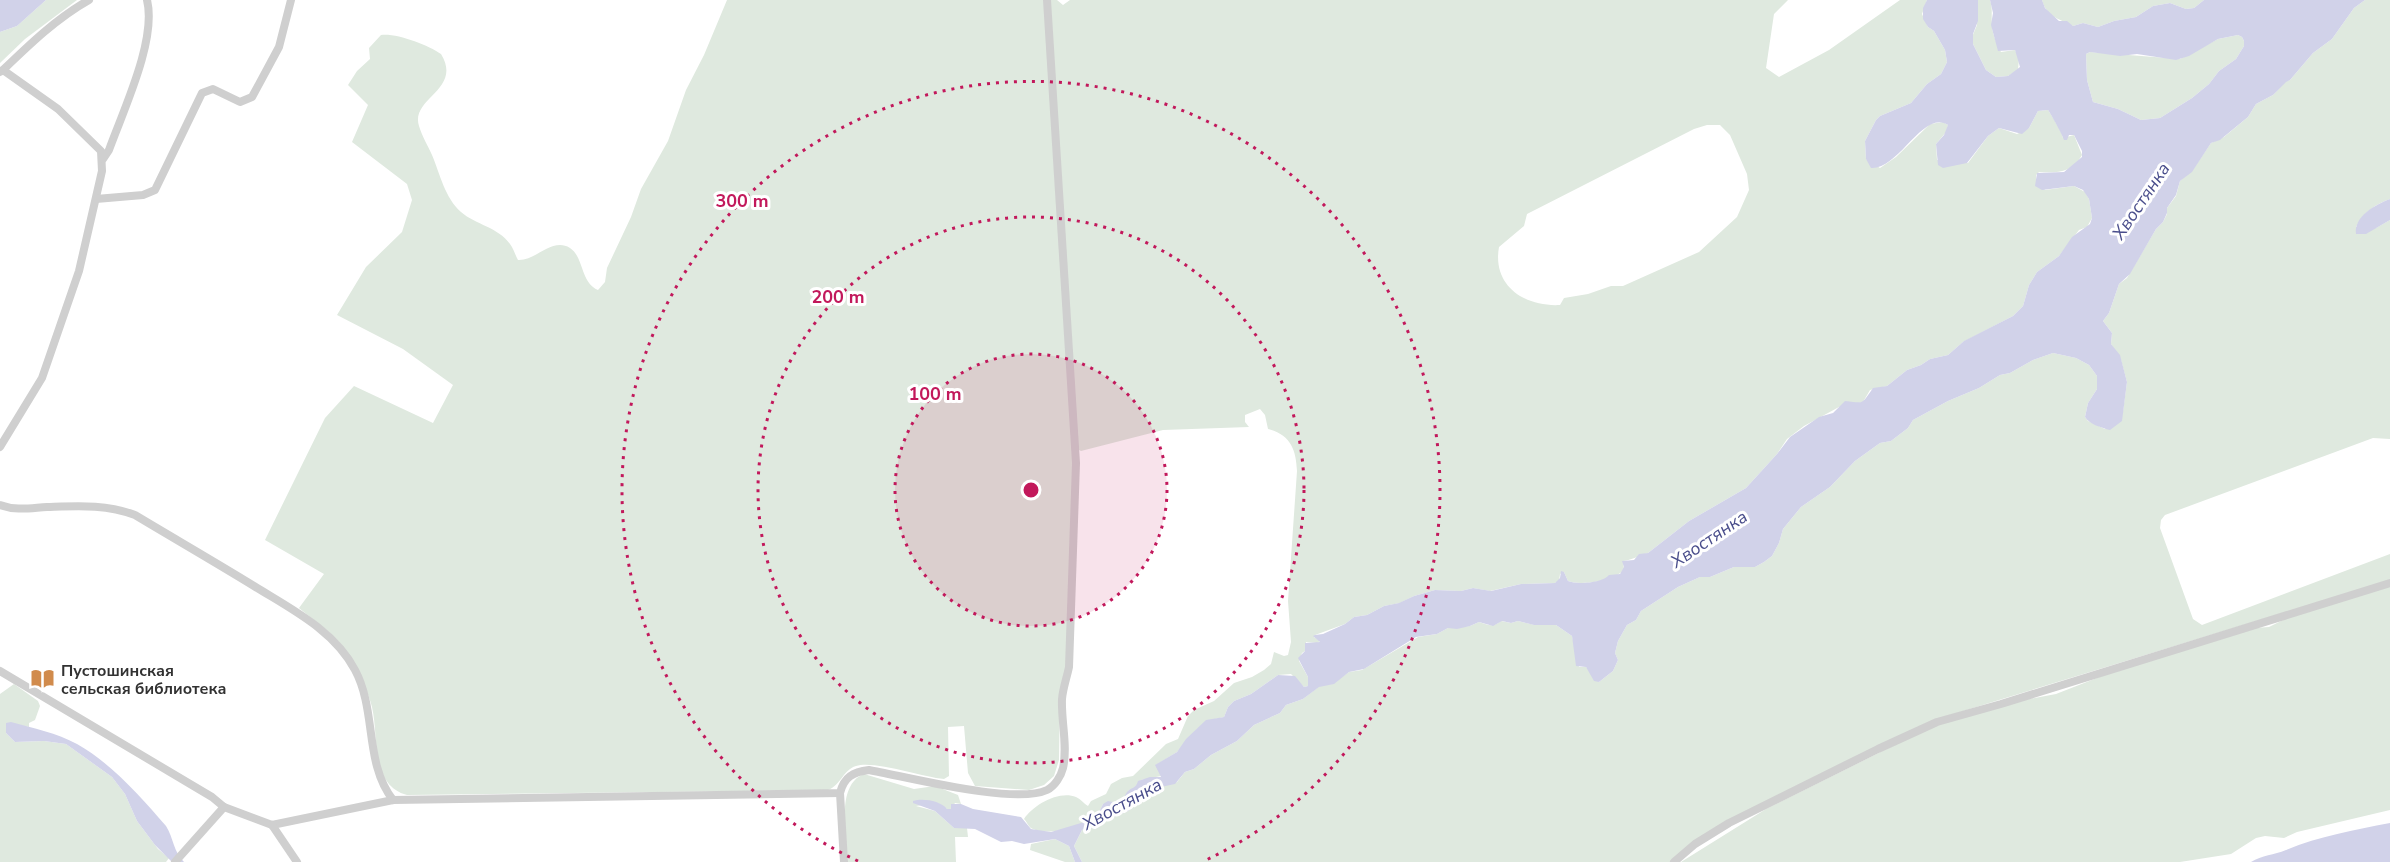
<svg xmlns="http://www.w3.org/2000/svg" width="2390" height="862" font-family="'Nunito Sans',sans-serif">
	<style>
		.green { fill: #dfe9df; fill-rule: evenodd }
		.water { fill: #d1d2e9; fill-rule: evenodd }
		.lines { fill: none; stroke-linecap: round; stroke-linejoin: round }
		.minor { stroke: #cfcfcf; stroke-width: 8 }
		.ring { fill: none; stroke: #c2185b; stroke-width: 3; stroke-dasharray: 3 6 }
		.labels { text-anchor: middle; stroke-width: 6; stroke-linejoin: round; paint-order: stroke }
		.poi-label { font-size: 16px; font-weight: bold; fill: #323232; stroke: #fff; text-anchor: start }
		.water-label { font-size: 18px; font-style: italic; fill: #494d8b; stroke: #fff }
		.centre { fill: #c2185b; stroke: #fff; stroke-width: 3 }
		.ring-label { font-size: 18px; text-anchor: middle; font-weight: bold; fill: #c2185b; stroke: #fff; stroke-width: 6; stroke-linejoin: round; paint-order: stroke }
	</style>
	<rect width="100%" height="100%" fill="#fff"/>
	<!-- green -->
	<g class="green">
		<polygon points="46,0 77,0 25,39 0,63 0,32 17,26"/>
		<path d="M727,0H1057L1063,5L1070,0H1788L1774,14L1766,68L1779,77L1829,50L1900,0H1927L1922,14L1928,27L1934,31L1945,50L1947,62L1941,74L1927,84L1911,103L1880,116L1876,120L1865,141L1866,159L1880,168L1896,157L1930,124L1943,122L1948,125L1947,131L1936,144L1937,160L1968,163L1988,136L1999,128L2017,134L2029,128L2038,111L2048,110C2051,114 2063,134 2063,138L2074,135L2082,155C2072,173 2057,173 2039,172L2036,175V180L2045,190L2074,186L2085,192L2089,199L2092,218L2087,227L2079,230L2059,256L2037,272L2029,285L2023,306L2013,316L1963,342L1948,355L1930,359L1921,365L1907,370L1887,386L1870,390L1863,402L1839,407L1804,426L1787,439L1777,454L1746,488L1689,521L1648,553C1639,555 1633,560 1623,561L1624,569C1617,581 1580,586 1568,581L1564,572L1560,574L1559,581L1555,583L1521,584L1490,591L1473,588L1461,591L1435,590L1414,596L1400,603L1384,606L1367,615L1354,617L1345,624L1315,635L1314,637L1320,641L1317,643L1306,642L1305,651L1302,653L1299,661L1308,677V686L1304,687L1291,674L1278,675L1251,694L1234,701L1228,707L1224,717L1215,719L1197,729L1177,752L1156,765L1161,776L1141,780L1134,789L1129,790L1121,804L1114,802L1103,804C1101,808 1099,813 1096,816C1086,827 1047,836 1033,829C1028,827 1028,823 1024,819C1033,805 1059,790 1076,797C1081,799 1084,804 1088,806L1091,801L1106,794L1111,784L1122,778L1133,776L1166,744L1178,739L1188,716L1194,710L1214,701L1234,683L1252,677L1264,670L1271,664L1274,652L1284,656L1288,655L1291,642L1288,601L1297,471C1296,450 1291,435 1268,429L1265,415L1260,409L1245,415V422L1249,427L1163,430L1081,451L1077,449L1073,465L1066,667L1060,695L1059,760L1054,776L1044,785L1029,790L975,786L968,773L964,726L948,727L949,776L944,779C922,777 874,760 856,766C843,770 841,785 828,790L407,795C370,785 379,737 372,707C367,689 358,667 347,652C335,634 316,622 299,608L324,574L265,540L325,418L354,386L433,423L453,385L403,349L337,315L366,267L402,232L412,200L407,184L352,142L368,105L348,85L357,71L370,59L369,48L381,35C397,33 428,45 441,54C463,90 410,98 419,126C422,136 428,146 432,155C440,174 445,198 461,212C476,225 498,227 510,244C514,249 515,255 518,260C536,261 552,237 570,248C584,257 580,282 598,290L605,282L607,268L631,217L641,189L668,141L686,90L704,55ZM1707,125H1720L1730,135L1747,174L1749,190L1737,217L1699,252L1623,286H1611L1588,294L1564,298L1560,305C1525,307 1492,286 1499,247L1524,226L1527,214L1694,129Z"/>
		<path d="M1978,0H1990C1993,9 1991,15 1992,24C1992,34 1997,44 2001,52L2015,50L2019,59L2018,70L2008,76L1996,77L1986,70L1973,44L1972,37L1977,25Z"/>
		<path d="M2042,0H2204L2194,8L2186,9L2170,3L2153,6L2136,17L2114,21L2098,27L2083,23L2073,26C2059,19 2046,16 2042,0Z"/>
		<path d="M2365,0H2390V199C2376,204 2362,213 2356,227L2376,228L2390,220V439L2373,438L2165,515L2161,520L2160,528L2193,619L2202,625L2390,554V580L1937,719L1789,790L1670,862H1082L1074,846L1082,830L1128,811L1156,788L1177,782L1185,772L1194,769L1211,755L1237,741L1254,725L1280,713L1286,705L1303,699L1321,685L1332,684L1349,672L1362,670L1418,637L1437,634L1448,628L1470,626L1479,622C1489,625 1492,628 1501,621L1511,623L1518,621L1535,625H1556L1572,636L1579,667H1586L1599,682L1613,671L1618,660L1615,653L1618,641L1627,625L1636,620L1641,611L1678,587L1700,577H1710L1734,567H1755L1764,562L1772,556L1779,543L1783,529L1801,507L1830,487L1855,461L1880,443L1891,441L1908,428L1913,420L1948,401L1979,388L2000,375L2010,373L2033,360L2053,353L2076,358L2089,365L2097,376V389L2088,403L2085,417L2088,421L2105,429L2123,411L2127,382L2121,360L2111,344L2112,333L2103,321L2109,313L2119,284L2127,278L2156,229L2163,222L2167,214V208L2176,196L2180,181L2194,168L2211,143L2224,137L2248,117L2256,104L2273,95L2286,81L2290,80L2313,53L2332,39L2354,8Z"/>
		<polygon points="2238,35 2242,37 2244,41 2244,46 2236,59 2219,71 2209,84 2192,98 2160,118 2141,120 2118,109 2093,102 2087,80 2086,54 2090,52 2180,59 2218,39"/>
		<polygon points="2390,585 2390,810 2297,832 2284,838 2265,836 2256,838 2231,854 2180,862 1681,862 1766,809 1933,726 2029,699 2056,694 2102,676 2255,628 2269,627 2285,619"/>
		<polygon points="14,684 38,701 40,706 35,720 29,723 29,727 6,723 6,733 15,742 44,741 66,744 112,777 125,794 137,821 158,849 169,858 166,862 0,862 0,694"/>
		<path d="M864,774L914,789L935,786L958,795L961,804L955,803L951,809H947L938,803L916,806L935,811L954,828H967L968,837H955L956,862H848C847,837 835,785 864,774Z"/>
		<polygon points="1055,839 1069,846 1075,862 1065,862 1030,850 1031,844"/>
	</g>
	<!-- water -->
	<g class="water">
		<polygon points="0,0 46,0 17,26 0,32"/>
		<path d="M1927,0H1978V21L1973,34V44L1986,70L1996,77L2008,76L2020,67L2015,50L1998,51L1991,25L1993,13L1990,0H2042L2045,8L2059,21H2067L2073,26L2083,23L2098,27L2114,21L2136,17L2153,6L2170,3L2186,9L2194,8L2204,0H2365L2354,8L2332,39L2313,53L2290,80L2286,82L2273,95L2256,104L2248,117L2220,140L2211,143L2192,172L2180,181L2176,195L2167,208V213L2163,222L2156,229L2130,274L2119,284L2109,313L2103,321L2112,333L2111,344L2120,355L2127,382L2122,421L2110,430C2102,428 2089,424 2085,417L2088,403L2097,389V376L2089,365L2076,358L2053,353L2033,360L2010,373L2000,375L1979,388L1948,401L1913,420L1908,428L1891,441L1880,443L1855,461L1830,487L1801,507L1783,529L1779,543L1772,556L1764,562L1755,567H1734L1710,577H1700L1678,587L1641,611L1636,620L1627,625L1618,641L1615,653L1618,660L1613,671L1599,682L1594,681L1586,667L1576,666L1572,636L1556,625H1534L1518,621L1511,623L1502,621L1493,626L1479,622L1470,626L1457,629L1448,628L1437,634L1416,637L1364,669L1349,672L1334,684L1319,687L1303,699L1286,705L1280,713L1254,725L1237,741L1211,755L1194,769L1185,772L1175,784L1156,788L1128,811L1082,830L1074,846L1082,862H1075L1069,846L1055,839L1024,844L1012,841L1001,842L975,829L954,828L935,811L913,803V801C923,798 941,801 947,809H951V804H961L973,809L1021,817L1031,829L1051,832L1091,820L1098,814L1103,804L1108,801L1121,804C1124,800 1124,796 1127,792C1131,787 1136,789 1138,781L1150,777H1161L1155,765L1177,752L1186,739L1206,720L1224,717L1228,707L1234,701L1251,694L1278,675L1295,676L1304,687L1308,686V677L1298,658L1305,651V643L1320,642L1313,636L1315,635L1323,634L1345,624L1354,617L1367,615L1384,606L1399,603L1414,596L1435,590L1461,591L1473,588L1491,591L1521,584L1555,583L1560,578L1561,571L1564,572L1568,581C1577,585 1603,583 1609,575L1620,574L1624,567L1622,561L1634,560L1639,554L1648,553L1689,521L1746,488L1777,454L1790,437L1819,417L1833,413L1845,401C1865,403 1861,405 1873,388L1887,386L1907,370L1921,365L1930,359L1948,355L1964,341L2013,316L2023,306L2029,285L2037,272L2059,256L2072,237L2090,224L2092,218L2089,199L2083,190L2074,186L2042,190L2035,186L2037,173L2064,172L2082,157V151L2074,135H2069L2067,140H2064C2063,136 2051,114 2048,110L2038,111L2029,128L2022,134L1999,128L1988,136L1967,163L1943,168L1938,165L1936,144L1944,135L1948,125C1923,109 1899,170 1871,168L1866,159L1865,141L1876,120L1880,116L1911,103L1927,84L1941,74L1947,62L1945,50L1934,31L1928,27L1923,19V8ZM2238,35L2242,37L2244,41V46L2236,59L2219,71L2209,84L2192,98L2160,118L2141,120L2118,109L2093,102L2087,80L2086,54L2090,52L2120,56L2137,54L2176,60L2189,56L2218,39Z"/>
		<path d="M2390,199V220L2366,234H2356C2353,217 2376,204 2390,199Z"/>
		<path d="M11,722C33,728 57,733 77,744C112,764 140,796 166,826C174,839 173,851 184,862H172L155,845L137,821L125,794L112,777L66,744L44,741L15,742L6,733V723Z"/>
		<path d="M2390,823V862H2251C2262,855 2274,855 2286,850C2320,836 2354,830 2390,823Z"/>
	</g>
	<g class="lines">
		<!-- minor -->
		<g class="minor">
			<path d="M3,70C30,44 57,18 89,0"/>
			<polyline points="0,72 3,70 58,109 101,151 102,171 79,271 42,378 0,447"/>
			<path d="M103,159L109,150C123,111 157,40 147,0"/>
			<polyline points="96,199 143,195 155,190 202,93 213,89 240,102 252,97 279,47 291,0"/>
			<path d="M0,505C16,511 30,508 47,507C78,506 106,504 135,515C175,539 215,562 254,586C291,609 334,630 355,670C377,711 364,763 393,800"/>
			<path d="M0,671L212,797L224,807L272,825L393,800L840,793C844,777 853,772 869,770C908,777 1015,805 1047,790C1055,786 1061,776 1063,768C1068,746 1061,721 1062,699C1063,688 1067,677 1069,667L1076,463L1047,0"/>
			<polyline points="840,793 844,862"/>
			<polyline points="272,825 297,862"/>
			<polyline points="175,862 224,807"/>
			<polyline points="1674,862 1695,844 1729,823 1878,749 1937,722 2001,704 2390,583"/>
		</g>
	</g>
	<!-- distance rings -->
	<circle cx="1031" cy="490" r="136" fill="#c2185b" fill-opacity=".12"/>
	<g class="ring">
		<circle cx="1031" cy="490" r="136"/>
		<circle cx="1031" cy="490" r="273"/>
		<path d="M858 861A409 409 0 1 1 1204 861"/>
	</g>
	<!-- icons -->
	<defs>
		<symbol id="library-bare" viewBox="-9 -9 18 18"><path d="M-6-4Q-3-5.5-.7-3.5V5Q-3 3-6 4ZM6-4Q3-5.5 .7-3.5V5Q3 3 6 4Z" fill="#d18b4c" stroke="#fff" stroke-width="2.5" paint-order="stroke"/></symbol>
	</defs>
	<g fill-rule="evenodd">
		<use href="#library-bare" x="26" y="662" width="33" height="33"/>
	</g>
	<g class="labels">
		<!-- poi labels -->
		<g class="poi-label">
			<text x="61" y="676">Пустошинская<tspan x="61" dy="18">сельская библиотека</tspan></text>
		</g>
		<!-- water labels -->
		<g class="water-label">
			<text transform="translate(2141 201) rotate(-56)" y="6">Хвостянка</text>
			<text transform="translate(1709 539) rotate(-34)" y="6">Хвостянка</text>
			<text transform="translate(1122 804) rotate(-29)" y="6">Хвостянка</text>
		</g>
	</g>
	<circle cx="1031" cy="490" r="9" class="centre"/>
	<g class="ring-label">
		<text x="742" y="207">300 m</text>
		<text x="838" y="303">200 m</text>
		<text x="935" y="400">100 m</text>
	</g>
</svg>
